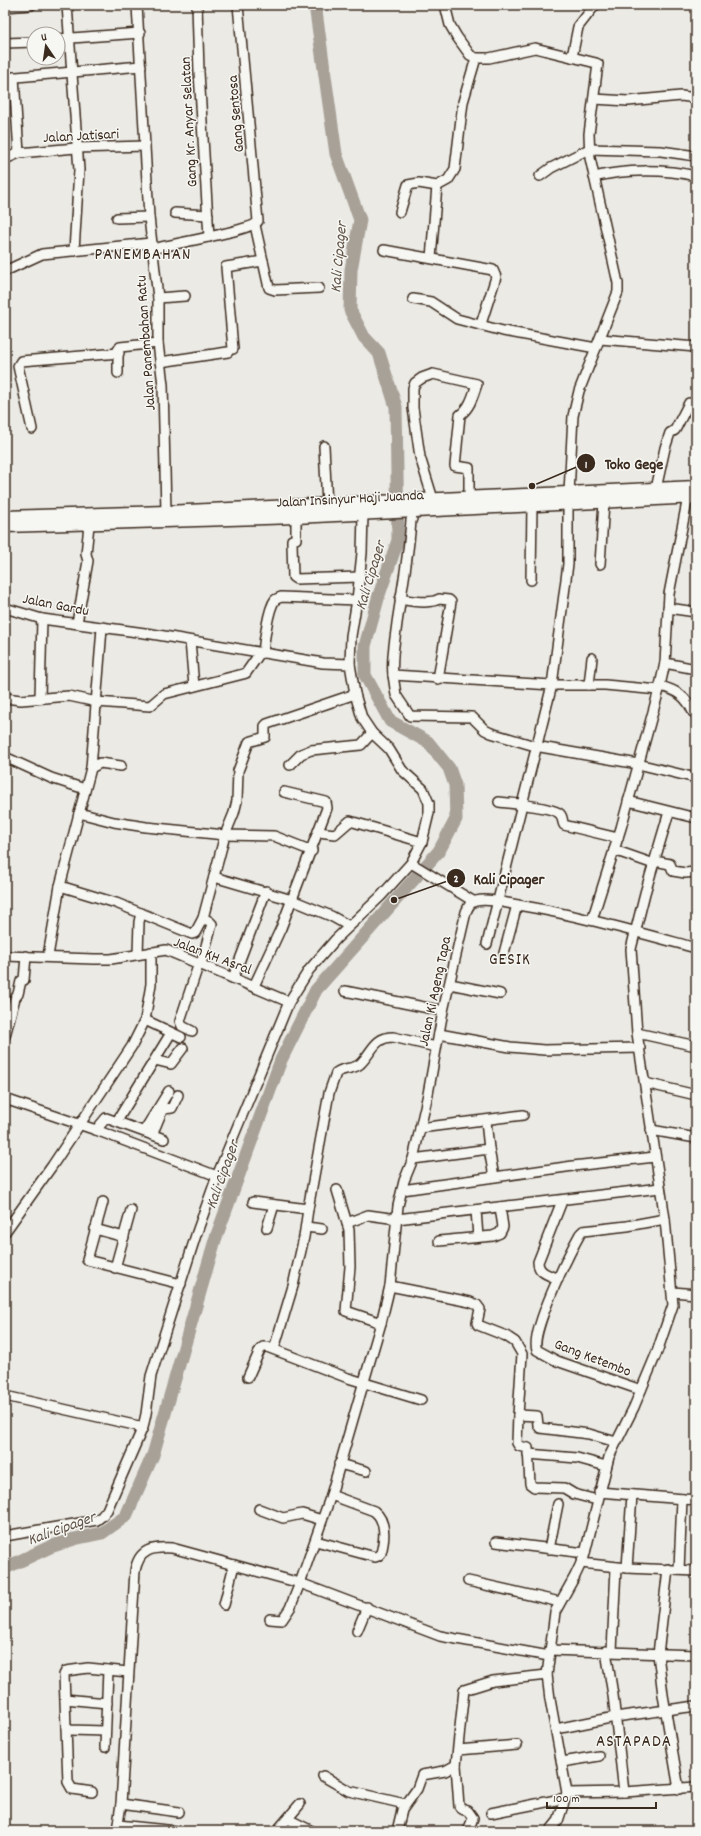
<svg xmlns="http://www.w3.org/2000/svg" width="701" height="1836" font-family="Dekko,sans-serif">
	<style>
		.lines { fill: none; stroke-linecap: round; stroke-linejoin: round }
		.river { stroke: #a8a198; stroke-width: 13 }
		.minor-casing { stroke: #3b2a1e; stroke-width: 12 }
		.highway-casing { stroke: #3b2a1e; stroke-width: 15 }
		.minor { stroke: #f6f6f2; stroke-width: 9 }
		.highway { stroke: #f6f6f2; stroke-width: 12 }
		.labels { text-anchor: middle; stroke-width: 3; stroke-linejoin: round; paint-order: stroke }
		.street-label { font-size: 15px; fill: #3b2a1e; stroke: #f6f6f2 }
		.water-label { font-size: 16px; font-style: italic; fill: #615449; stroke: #f6f6f2 }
		.quarter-label { font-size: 17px; letter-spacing: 1px; fill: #3b2a1e; stroke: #f6f6f2 }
		.leader { fill: none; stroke: #3b2a1e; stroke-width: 1.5 }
		.callout-dot { fill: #3b2a1e; stroke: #f6f6f2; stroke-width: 1.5 }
		.mark-label { font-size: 12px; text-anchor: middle; font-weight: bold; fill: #fff }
		.callout-label { font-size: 16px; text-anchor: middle; font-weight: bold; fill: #3b2a1e; stroke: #f6f6f2; stroke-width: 3; stroke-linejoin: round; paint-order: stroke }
	</style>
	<rect width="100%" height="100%" fill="#ebeae5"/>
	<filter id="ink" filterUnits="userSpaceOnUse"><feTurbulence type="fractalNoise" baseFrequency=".025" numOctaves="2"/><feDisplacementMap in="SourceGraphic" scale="8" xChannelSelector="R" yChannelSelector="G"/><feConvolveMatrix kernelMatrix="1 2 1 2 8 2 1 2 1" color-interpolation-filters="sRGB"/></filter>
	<g filter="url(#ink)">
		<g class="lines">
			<!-- river -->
			<polyline class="river" points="5,1568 50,1547 74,1539 102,1533 126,1516 153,1455 215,1240 281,1060 316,990 439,851 456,819 455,785 449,768 428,742 390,721 365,675 365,646 379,595 398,540 396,407 379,353 364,337 350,310 351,270 360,220 336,154 315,5"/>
			<defs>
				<g id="minor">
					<polyline points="67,5 79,170 74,251"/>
					<polyline points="137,5 149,217 158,298 158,343 163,385 166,512"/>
					<polyline points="197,5 199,72 209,237"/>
					<polyline points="445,5 450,25 457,37 470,55 476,58 489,58 535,48 596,63 598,64 589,134 590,158 618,283 618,292 579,391 573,416 569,493"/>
					<polyline points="5,7 31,5"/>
					<polyline points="58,39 140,33"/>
					<polyline points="5,43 34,42"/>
					<polyline points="572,57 578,27 595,5"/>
					<polyline points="14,77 19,153"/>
					<polyline points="5,78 141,66"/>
					<polyline points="594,99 628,101 681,96 696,98"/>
					<polyline points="5,159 19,153 76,148 145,146"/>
					<polyline points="540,176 551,168 589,149 661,151 696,156"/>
					<path d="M594,177C626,169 664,169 696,176"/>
					<polyline points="400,212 408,185 419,183 437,186 448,180 455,169 463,102 476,58"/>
					<polyline points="175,213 208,215"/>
					<polyline points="117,218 149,217"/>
					<polyline points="255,225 269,288 275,290 319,288"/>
					<path d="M152,249C167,245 254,230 258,221L238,5"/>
					<polyline points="384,250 493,270 496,277 481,324"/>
					<polyline points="431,258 437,186"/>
					<polyline points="5,271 42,254 151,243"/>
					<polyline points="158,298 185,296"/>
					<polyline points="413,299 431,302 457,319 503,331 596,348"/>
					<polyline points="600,339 696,347"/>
					<polyline points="233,349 226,267 263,261"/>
					<polyline points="160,362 228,352"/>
					<polyline points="118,373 118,350 120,347 158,343"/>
					<polyline points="32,429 18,366 21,361 119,353"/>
					<polyline points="324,446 327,505"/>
					<polyline points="656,489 665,448 670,433 675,430 689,403"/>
					<path d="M433,499L420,457L413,408V388L415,383L422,378L433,374L477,384C473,396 470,408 460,415L455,466L469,468V498"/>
					<polyline points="296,517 296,539 292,540 292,543 293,577 296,579 360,577"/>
					<path d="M412,519L411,520C409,554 402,589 397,623C395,641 391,657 393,675L552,685H605L659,690"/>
					<polyline points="600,564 604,502"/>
					<polyline points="531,580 532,504"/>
					<path d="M400,599C410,601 431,604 439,599L449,600L451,602L438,679"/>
					<polyline points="5,608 42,619 152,634 323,663 350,664 355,694 362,718 372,733 389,749 402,770 423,789 429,803 429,813 422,842 411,863 381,896 336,939 309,970 289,1002 217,1176 196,1235 151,1376 146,1414 143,1427 107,1510 102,1516 97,1520 5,1536"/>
					<polyline points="668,608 696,612"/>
					<polyline points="77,623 88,561 86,554 89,525"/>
					<polyline points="190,641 194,686"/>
					<path d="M263,653C264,642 268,609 275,600C276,599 279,598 281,597L357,600"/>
					<polyline points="665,663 696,669"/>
					<polyline points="350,664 351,636 357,600 362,553 363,514"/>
					<polyline points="393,675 396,695 410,716 472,717 485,730 491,733 535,746 638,764 696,778"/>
					<polyline points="589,685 592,658"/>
					<path d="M660,686C676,690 686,696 693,712"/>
					<polyline points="5,698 21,700 69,696 97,702 150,706 164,694 243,674 246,673 260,653"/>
					<polyline points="40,698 42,619"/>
					<polyline points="5,757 51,778 85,789"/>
					<polyline points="290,765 301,754 311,750 361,745 372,733"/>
					<polyline points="91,768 100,763 121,766"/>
					<polyline points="628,801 696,818"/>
					<path d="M499,802C509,803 554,807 560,814C563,817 562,822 564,825L618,838"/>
					<polyline points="79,813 114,822 146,827 225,835 274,836 312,851"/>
					<polyline points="318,832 335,834 350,821 422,842"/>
					<polyline points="614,850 654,864"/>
					<polyline points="655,861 670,864 673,871 685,873 696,872"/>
					<polyline points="411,863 473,901"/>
					<polyline points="214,877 292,900 331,916 349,926"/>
					<polyline points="60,886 116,903 192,934 195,933 203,918 225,835 234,813 237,801 238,771 249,742 265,737 265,726 267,724 355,694"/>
					<polyline points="592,920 621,828 659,690 665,663 669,594 688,497"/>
					<polyline points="487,944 552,685 568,564 568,503"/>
					<polyline points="504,953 517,905"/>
					<polyline points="138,954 139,922 141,913"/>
					<polyline points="5,956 94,959 111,959 166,950 289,1002"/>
					<polyline points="48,956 60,886 91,768 102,628"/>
					<polyline points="201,964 212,924 209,921 203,918"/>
					<polyline points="233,978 266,891"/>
					<polyline points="450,984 500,994"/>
					<polyline points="254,986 281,928 327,808 326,802 284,792"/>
					<polyline points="345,991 443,1011"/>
					<polyline points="145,1020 181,1037"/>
					<polyline points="192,1031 182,1026 180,1021 199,963"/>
					<polyline points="637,1033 696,1046"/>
					<polyline points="439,1034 510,1047 544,1050 640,1048"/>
					<polyline points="5,1036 15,998 18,994 21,981 24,980 26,956"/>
					<polyline points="155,1060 171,1064 183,1048"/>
					<polyline points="645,1083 696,1095"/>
					<polyline points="5,1099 96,1130 217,1176"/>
					<polyline points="117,1121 171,1033"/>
					<polyline points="486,1121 489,1149"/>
					<polyline points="420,1128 523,1115"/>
					<polyline points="96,1130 106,1118 164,1139"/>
					<polyline points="651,1130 696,1138"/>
					<polyline points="144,1131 169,1091"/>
					<polyline points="152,1135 162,1111 163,1109 172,1108 178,1095"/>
					<polyline points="413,1159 489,1149 494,1177"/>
					<polyline points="337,1190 349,1230 350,1267 346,1311 381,1323"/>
					<polyline points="402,1190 573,1166 655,1157"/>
					<polyline points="103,1202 87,1260 181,1284"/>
					<polyline points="253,1202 308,1209"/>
					<polyline points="476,1210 478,1237"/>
					<polyline points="347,1223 368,1215 397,1219 660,1188"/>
					<polyline points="306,1227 322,1229"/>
					<polyline points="267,1228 274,1205"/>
					<polyline points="95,1229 124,1237"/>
					<polyline points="5,1232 52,1166 132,1046 145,1020 151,984 151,952"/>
					<polyline points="439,1241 493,1236 500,1233 503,1227 500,1207"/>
					<polyline points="115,1268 131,1210"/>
					<path d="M558,1279C549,1275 538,1273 538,1262L562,1201"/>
					<polyline points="390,1286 470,1302 477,1305 480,1309 477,1323 478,1325 506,1336 515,1342 522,1354 518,1415 517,1443 519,1446 528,1448 530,1484 534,1487 564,1488 574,1494 597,1500"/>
					<polyline points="673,1292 696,1294"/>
					<path d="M274,1349L293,1286L304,1237L308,1209L329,1093L336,1073C343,1067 353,1070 360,1064C372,1053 374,1037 393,1037L436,1047"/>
					<polyline points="248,1377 260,1350 263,1347 267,1347 348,1378 421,1400"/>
					<path d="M641,1390L557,1361L537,1350C529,1334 570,1252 580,1234L583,1231L627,1226L665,1219"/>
					<polyline points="5,1396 143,1427"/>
					<polyline points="518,1415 537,1416 538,1425 540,1428 589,1434 616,1442"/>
					<polyline points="528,1454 577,1458 606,1466"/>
					<polyline points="339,1464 366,1471"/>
					<polyline points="599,1492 696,1500"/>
					<polyline points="259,1509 283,1518 302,1514 322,1520"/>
					<path d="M316,1541L375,1557L378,1556L381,1553C385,1538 387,1521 374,1511L331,1495"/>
					<polyline points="496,1542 585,1553"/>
					<polyline points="549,1549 558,1504"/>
					<polyline points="581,1563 627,1568 696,1571"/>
					<polyline points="627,1568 632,1495"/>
					<polyline points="668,1569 658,1654 663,1695 679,1789"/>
					<polyline points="679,1570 682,1499"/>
					<polyline points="468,1581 560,1602"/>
					<polyline points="224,1605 234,1565"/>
					<path d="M270,1619L282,1620L290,1608L300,1583L331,1495L381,1323L390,1286L398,1206L404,1181L413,1159L428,1094L443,1011L466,912C468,907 470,902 476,901C489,898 505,903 518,905C578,915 637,932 696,948"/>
					<polyline points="357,1631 367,1607"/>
					<polyline points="550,1650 696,1655"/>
					<polyline points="606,1651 613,1695 624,1792"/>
					<polyline points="612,1651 616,1568"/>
					<polyline points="65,1699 107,1703"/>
					<polyline points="66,1727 68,1782 72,1789 92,1792"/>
					<polyline points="556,1729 615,1717 696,1706"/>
					<polyline points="105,1731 70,1730 66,1727 64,1675 66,1671 88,1668 128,1672"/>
					<polyline points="105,1747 108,1670"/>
					<polyline points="458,1750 517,1745"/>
					<polyline points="562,1762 599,1756"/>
					<polyline points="323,1776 349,1791 405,1804"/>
					<polyline points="567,1793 624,1792 696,1787"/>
					<polyline points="121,1804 179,1812"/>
					<polyline points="491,1813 566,1798"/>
					<polyline points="288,1819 312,1831"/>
					<polyline points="118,1825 177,1831"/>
					<path d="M117,1831L121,1804L135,1571C139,1549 152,1547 172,1548L300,1583L440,1636L549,1656"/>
					<polyline points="277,1831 300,1804"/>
					<polyline points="397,1831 402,1810 417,1789 422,1775 445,1771 456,1765"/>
					<polyline points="468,1831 473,1818 468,1811 461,1809 459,1806 456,1765 464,1690 493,1681 547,1675"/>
					<polyline points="550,1831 558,1821 567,1793 550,1699 547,1675 555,1612 575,1576 584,1557 609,1457 634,1407 657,1352 673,1305 665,1219 637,1033 631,949 645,893 669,812"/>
				</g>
				<g id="highway">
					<polyline points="5,517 166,512 696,487"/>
					<polyline points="5,526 296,517 696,497"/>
				</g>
			</defs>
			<!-- minor casing -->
			<use href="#minor" class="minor-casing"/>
			<!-- highway casing -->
			<use href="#highway" class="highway-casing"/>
			<!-- minor -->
			<use href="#minor" class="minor"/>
			<!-- highway -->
			<use href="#highway" class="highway"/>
		</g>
	</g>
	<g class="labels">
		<!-- street labels -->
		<g class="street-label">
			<text transform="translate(235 114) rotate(-95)" y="5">Gang Sentosa</text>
			<text transform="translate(188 122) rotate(-93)" y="5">Gang Kr. Anyar Selatan</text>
			<text transform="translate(81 135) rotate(-3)" y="5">Jalan Jatisari</text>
			<text transform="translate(145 343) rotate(-94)" y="5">Jalan Panembahan Ratu</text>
			<text transform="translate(350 498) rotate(-3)" y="5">Jalan Insinyur Haji Juanda</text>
			<text transform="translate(56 604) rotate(11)" y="5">Jalan Gardu</text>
			<text transform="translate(213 955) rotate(21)" y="5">Jalan KH Asral</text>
			<text transform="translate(434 991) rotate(-78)" y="5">Jalan Ki Ageng Tapa</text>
			<text transform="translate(593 1357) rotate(21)" y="5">Gang Ketembo</text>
		</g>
		<!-- water labels -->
		<g class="water-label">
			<text transform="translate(337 257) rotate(-85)" y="6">Kali Cipager</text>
			<text transform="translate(369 575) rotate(-73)" y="6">Kali Cipager</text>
			<text transform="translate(221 1174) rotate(-70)" y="6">Kali Cipager</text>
			<text transform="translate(61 1527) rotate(-20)" y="6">Kali Cipager</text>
		</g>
		<!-- quarter labels -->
		<g class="quarter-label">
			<text x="143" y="259">PANEMBAHAN</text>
			<text x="510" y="964">GESIK</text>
			<text x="634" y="1746">ASTAPADA</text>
		</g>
	</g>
	<!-- callouts -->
	<path class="leader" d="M532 486L586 463M394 900L456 878"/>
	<g class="callout-dot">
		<circle cx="532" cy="486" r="4"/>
		<circle cx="394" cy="900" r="4"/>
		<circle cx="586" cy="463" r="10"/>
		<circle cx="456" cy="878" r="10"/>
	</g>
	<g class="mark-label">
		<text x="586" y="468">1</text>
		<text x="456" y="882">2</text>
	</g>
	<g class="callout-label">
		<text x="634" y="469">Toko Gege</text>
		<text x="509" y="884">Kali Cipager</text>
	</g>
	<!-- margin -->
	<rect width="701" height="1836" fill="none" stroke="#f6f6f2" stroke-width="20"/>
	<rect x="10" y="10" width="681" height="1816" fill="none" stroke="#3b2a1e" stroke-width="1.5" filter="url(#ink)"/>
	<!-- north arrow -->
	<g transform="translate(46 46) rotate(347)"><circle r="19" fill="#f6f6f2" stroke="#aba49d"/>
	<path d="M0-3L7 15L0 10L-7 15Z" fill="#3b2a1e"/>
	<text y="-6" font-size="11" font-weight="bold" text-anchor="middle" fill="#3b2a1e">U</text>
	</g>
	<!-- scale -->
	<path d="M547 1802v6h109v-6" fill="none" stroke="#3b2a1e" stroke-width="2"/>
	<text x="553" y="1802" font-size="12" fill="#3b2a1e" stroke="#f6f6f2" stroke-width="3" paint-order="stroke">100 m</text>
</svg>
